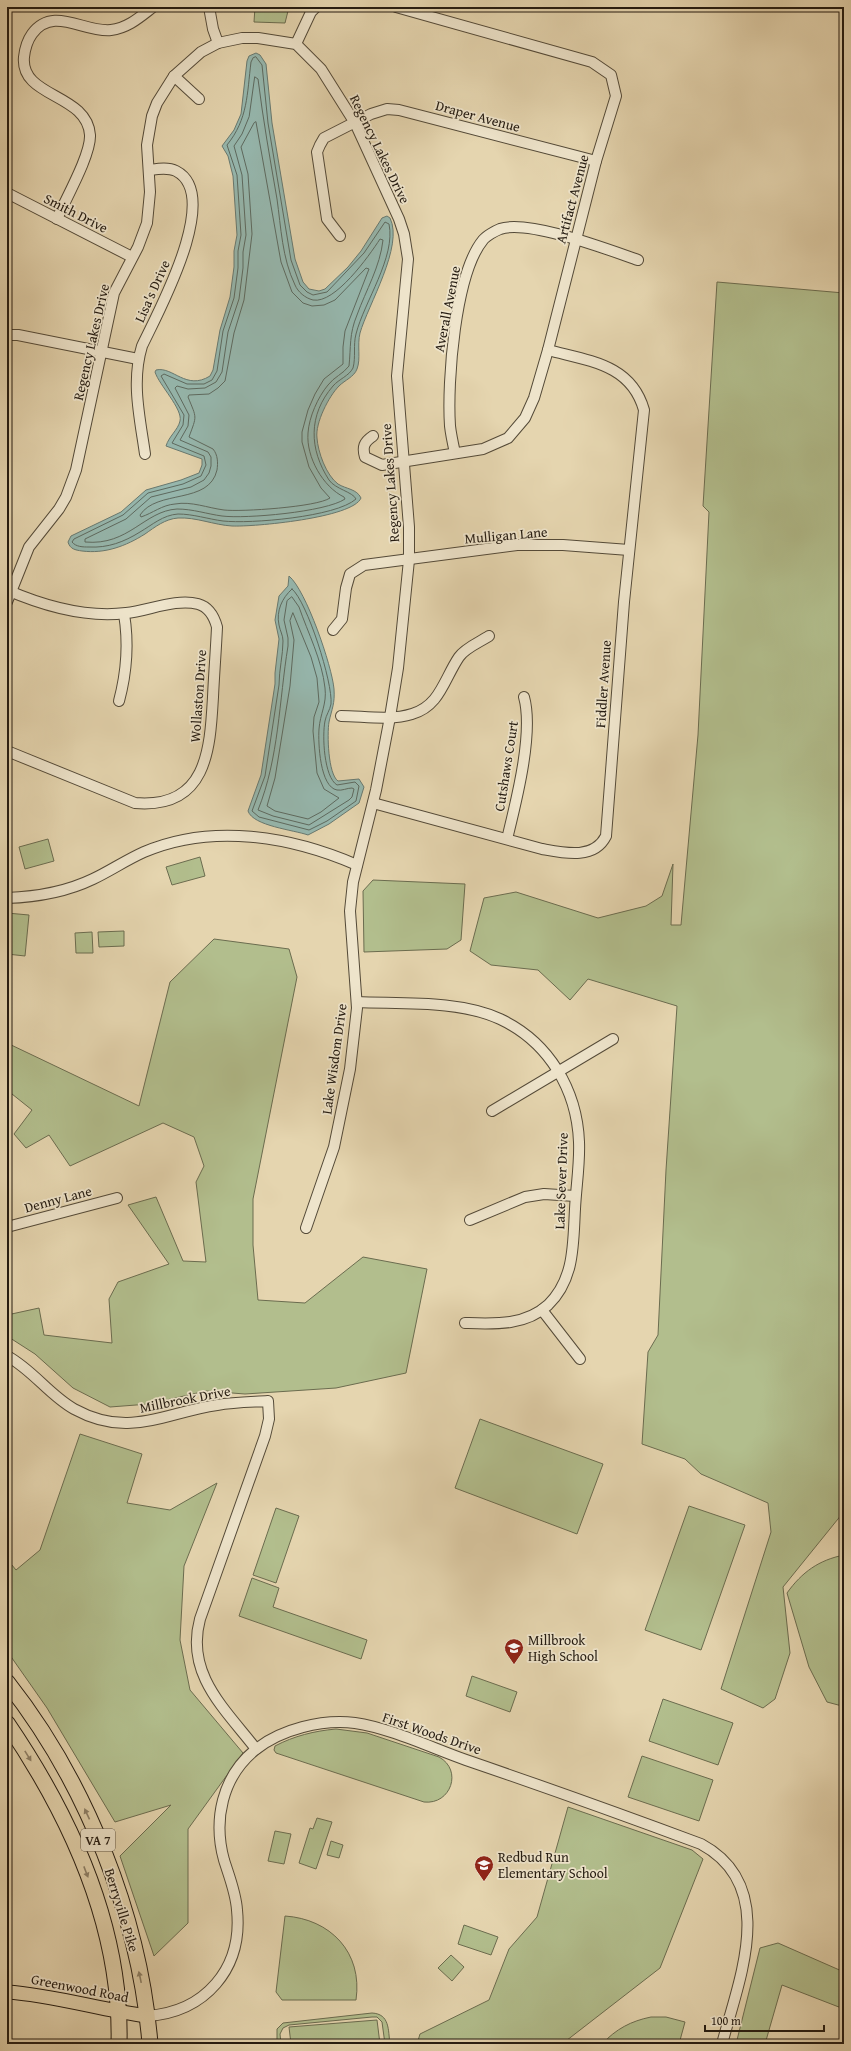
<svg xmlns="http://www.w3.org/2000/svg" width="851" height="2051" font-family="'Gentium Book Plus',serif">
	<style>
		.green { fill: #b2be8d; stroke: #6b6c4f }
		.water { fill: #96b8af; stroke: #687970 }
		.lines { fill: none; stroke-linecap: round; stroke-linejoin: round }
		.shore { stroke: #5d6a60; stroke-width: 1 }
		.minor-casing { stroke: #544a38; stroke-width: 12 }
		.major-casing { stroke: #241b11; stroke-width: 15 }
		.highway-casing { stroke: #241b11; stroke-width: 17 }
		.minor { stroke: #eee4cb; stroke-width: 10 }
		.major { stroke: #e5d5af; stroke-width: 13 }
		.highway { stroke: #e5d5af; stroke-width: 15 }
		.oneway { fill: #8e8168 }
		.labels { text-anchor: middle; stroke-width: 3.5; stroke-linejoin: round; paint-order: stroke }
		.shield { fill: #eee4cb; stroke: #615749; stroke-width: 1 }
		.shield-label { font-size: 13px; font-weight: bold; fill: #241b11 }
		.street-label { font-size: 14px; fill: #241b11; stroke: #eee4cb }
		.poi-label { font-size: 14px; fill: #241b11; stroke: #eee4cb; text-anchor: start }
	</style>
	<rect width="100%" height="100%" fill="#e5d5af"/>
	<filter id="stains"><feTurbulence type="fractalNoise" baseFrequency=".005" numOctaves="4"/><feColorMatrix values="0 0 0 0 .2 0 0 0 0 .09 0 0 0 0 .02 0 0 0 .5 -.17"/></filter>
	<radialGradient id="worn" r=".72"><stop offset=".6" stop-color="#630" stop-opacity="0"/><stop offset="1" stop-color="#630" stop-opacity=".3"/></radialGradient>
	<!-- green -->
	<g class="green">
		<polygon points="255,7 289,7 285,23 254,22"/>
		<polygon points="717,282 844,293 844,1515 842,1514 783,1587 790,1653 775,1699 763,1708 721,1689 771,1532 768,1503 701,1474 685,1459 642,1444 648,1352 658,1335 666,1170 677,1006 588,979 570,1000 538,970 491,965 470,951 484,898 516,892 598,918 646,906 662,896 673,864 671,925 681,925 698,735 709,512 703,506"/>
		<polygon points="48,839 54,861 25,869 19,847"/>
		<polygon points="200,857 205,876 172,885 166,867"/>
		<polygon points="373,880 465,884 461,940 447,949 364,952 363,891"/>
		<polygon points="7,913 29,915 25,956 7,954"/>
		<polygon points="124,931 124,946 99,947 98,932"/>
		<polygon points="92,932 93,953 76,953 75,933"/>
		<polygon points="214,939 289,949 297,977 253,1199 253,1245 258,1300 305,1303 363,1257 427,1269 406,1373 336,1388 245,1394 206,1391 149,1404 110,1407 73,1388 35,1354 7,1336 7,1315 39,1308 44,1335 112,1343 109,1299 118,1282 169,1264 128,1205 156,1197 183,1261 206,1262 196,1182 204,1166 194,1137 163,1123 70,1166 49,1135 26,1148 14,1134 32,1110 7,1090 7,1043 139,1106 170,982"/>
		<polygon points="480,1419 603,1464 577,1534 455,1488"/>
		<polygon points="80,1434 142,1454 127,1503 170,1510 217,1483 184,1566 180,1640 190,1690 243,1753 188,1829 188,1923 154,1956 120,1856 171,1805 115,1822 47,1708 7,1651 7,1559 16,1570 40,1550"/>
		<polygon points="689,1506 745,1525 701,1650 645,1630"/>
		<polygon points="276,1508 299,1516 276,1583 253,1575"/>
		<path d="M844,1555V1705L842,1706L827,1702L809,1667L787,1593C802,1572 819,1560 844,1555Z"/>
		<polygon points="252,1578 279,1588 273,1607 367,1640 361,1659 239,1616"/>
		<polygon points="472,1676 517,1692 510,1712 466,1696"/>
		<polygon points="663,1699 733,1723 718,1765 649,1741"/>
		<path d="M336,1729L367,1733L439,1757C463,1770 451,1805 424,1802L276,1753L274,1750L275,1746C294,1736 314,1731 336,1729Z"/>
		<polygon points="642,1756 713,1780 699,1821 628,1797"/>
		<polygon points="568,1807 692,1850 703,1859 660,1968 562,2044 417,2044 420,2034 489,2000 509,1949 537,1917"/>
		<polygon points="317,1818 332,1822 316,1869 299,1863 310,1828 313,1829"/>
		<polygon points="275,1831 291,1834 284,1864 268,1861"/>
		<polygon points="331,1841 343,1845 339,1858 327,1855"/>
		<path d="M285,1916C330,1919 363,1952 356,2000H282L276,1992Z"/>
		<polygon points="464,1925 498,1937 491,1955 458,1944"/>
		<polygon points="778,1943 844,1972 844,2009 782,1985 765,2044 736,2044 760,1948"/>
		<polygon points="451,1955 464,1967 452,1981 438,1968"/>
		<path d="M372,2013C390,2014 388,2030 390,2044H385L382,2022L377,2017H372L289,2025L283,2028L280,2034L281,2044H277V2029L283,2023Z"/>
		<path d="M651,2017H666L685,2022L679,2044H602C616,2029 631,2021 651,2017Z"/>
		<polygon points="377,2020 380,2044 291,2044 289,2027"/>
	</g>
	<!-- water -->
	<g class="water">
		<path d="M256,53L260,55L266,64L272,123L295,259L303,282L309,289L319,291L325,289L348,267L361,251L382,218L387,216L390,218C404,246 368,305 360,333C357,345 361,359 357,369C354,377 345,380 339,386C329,396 315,423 317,438C318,452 326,475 338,484C346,489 357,489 361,498C353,518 253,527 232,526C214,525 196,517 178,518C165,519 155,527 145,534C126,546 105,554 82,551C75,550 70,549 68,542L71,536L121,512L146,490L181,480L199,473L202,465V459L166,446C169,436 178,430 180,421C183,409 159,385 155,372L156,370C173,366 186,391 210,376L213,370L220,330L230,297L234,267V251L237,235L233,176L228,156L222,146L234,130L241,114L247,61L249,56Z"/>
		<path d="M289,576C306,590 332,666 334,689C335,704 332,708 329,722C327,734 328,774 338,781L359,779L364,787L359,803L329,824L308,835C294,830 253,826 248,811L261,775L275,684V673L279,639L275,620L279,596L288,586Z"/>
	</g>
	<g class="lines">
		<!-- shore -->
		<g class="shore">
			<path d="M256,57L262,65L268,123L291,260L300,285L307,292L313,295L327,292L364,253L385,222L389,224C396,257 364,302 356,334C353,345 356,357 353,368C349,376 339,379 333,386C308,415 309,449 329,480C335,489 353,492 356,499C336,517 250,524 223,521C208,519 193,514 178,514C163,515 152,525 140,532C124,542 108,548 89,547C83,547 76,547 72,542L74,539L123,515L148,493L183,484L201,476L206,465L204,456L172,443L183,425L184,415L161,376L164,374L187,384H204L212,380L217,371L223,331L234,298L238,268V251L241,235L237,175L227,145C248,119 247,94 251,62L253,58Z"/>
			<path d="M255,77L258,79C263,119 270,159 277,199C281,227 282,258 295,285C298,292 305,298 313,300C335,304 369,256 380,239L383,240C380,267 366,290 357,315C349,334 351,347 349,366C343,374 334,377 328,385C318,397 309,417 308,433C306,457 323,487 344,497L345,499C326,512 245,519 222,516C207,514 193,509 177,509C144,511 129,546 85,542V539L126,519L151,497L191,487L204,480L209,473L211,466V457L208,452L180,440L188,426L189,415L175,388L177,386L188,389L205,388L216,382L222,372L228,332L239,299L243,268V252L246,235L242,175L234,146L242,134L249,117Z"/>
			<path d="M256,122L281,262L292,292L303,303L312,306L324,305L335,300L366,268L369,269L345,331L343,347V364L324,379L315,394L308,410L302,432V442L309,467L321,488L330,498C317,507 241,512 224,510C208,508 191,501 175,504C162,505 153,513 141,517L140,515C157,489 209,505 217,470C218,463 218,455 213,449L189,437C197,415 197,419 188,397L189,395L209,394L218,388L225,381L234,333L244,300L252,234L248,174L241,147L254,123Z"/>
			<path d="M292,589C307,601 333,683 331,704C330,710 326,715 325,721C322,736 324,777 337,785L355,782L359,786L356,801L327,821L309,830L259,817L252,811L265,776L279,685C279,670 283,655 283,641C283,635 280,631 279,625C276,611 282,598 292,589Z"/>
			<path d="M292,597L299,607C308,633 322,660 325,688C327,704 320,714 319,729C318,743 320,787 337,790C342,791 347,788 352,788L354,789L352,797L349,800L309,825L273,816L258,810C279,758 279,701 288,646V638L284,620L287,601Z"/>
			<polygon points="293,613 311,657 317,678 319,702 314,717 313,731 317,773 324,789 339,798 321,812 308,819 275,811 267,806 275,778 290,686 294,640 290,621"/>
		</g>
		<defs>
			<g id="minor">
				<polyline points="209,7 213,29 218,43"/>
				<polyline points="296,44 311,12 316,7"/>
				<polyline points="174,76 199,99"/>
				<polyline points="7,193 132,257"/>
				<path d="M57,219C65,200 91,155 90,135C87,93 20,98 24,57C25,48 27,41 32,34C53,5 84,33 111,30C128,28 140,17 153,7"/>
				<polyline points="340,236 327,219 317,152 320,145 324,138 371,114 387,109 399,110 596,161"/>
				<polyline points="7,335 18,335 138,359"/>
				<path d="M373,436C364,442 362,447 365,457L382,465L483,449L508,438L525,418L534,398L548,350L596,161L616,96L611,75L592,62L396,7"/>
				<path d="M455,453C453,444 451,435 450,426C447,382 455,274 483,240C486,236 495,231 500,229C528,219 609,250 638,260"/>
				<path d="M145,454C140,418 131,382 142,346C157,314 223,195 176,171C168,167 157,169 149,170"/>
				<path d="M7,590C44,606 86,618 126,613C148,611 176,598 198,604C209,607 214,616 217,627C216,650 214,674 213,697C210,750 207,809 135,803L7,751"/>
				<polyline points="7,602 29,547 59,509 66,497 76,470 114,293 138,247 147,223 150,192 147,145 152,116 157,103 174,76 201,52 218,43 242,38 258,38 296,44 321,69 355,123 399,219 404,234 408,259 397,376 409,527 409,560 398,668 390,717 376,790 353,882 350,911 357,1008 350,1069 334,1147 306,1228"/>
				<polyline points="333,630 342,619 346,588 350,574 364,565 517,545 563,545 629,550"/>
				<path d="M119,701C127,671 129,644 124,614"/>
				<path d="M341,716C363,716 390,721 412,714C440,706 444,679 459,657C465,648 480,642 489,636"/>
				<path d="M373,803L542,849C564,853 594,860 606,836L624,602L644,410C631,364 589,361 548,350"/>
				<path d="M507,839C516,802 534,733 524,697"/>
				<path d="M7,898C36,897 66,892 93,879C110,871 126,860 144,852C212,823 290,836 357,865"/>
				<path d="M357,1002C401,1004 459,1000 500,1019C549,1042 577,1090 579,1142C580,1164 576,1187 575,1209C573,1243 575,1279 548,1305C525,1326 494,1324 465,1323"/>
				<polyline points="492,1111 613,1039"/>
				<polyline points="470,1220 525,1197 544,1194 575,1196"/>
				<polyline points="7,1227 117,1198"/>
				<polyline points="542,1310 580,1359"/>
				<path d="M7,1356C33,1370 49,1395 74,1409C129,1439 163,1413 217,1405C234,1402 251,1402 268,1401L269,1419L265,1436L200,1619C185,1674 225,1709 256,1749"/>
				<path d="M147,2016C205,2012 243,1969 237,1910C236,1893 229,1876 224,1860C213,1820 222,1777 255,1750C281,1729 322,1719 355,1723C390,1728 432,1748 466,1760C545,1787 623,1815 701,1844C779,1886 739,1979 722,2044"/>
			</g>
			<path id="major" d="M7,1992C54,1995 100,2010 147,2016"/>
			<g id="highway">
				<path d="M7,1682C86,1782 140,1917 150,2044"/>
				<path d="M7,1723C71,1817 122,1928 119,2044"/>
			</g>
		</defs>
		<!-- minor casing -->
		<use href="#minor" class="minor-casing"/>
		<!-- major casing -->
		<use href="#major" class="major-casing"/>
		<!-- highway casing -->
		<use href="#highway" class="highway-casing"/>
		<!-- minor -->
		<use href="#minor" class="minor"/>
		<!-- major -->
		<use href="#major" class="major"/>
		<!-- highway -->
		<use href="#highway" class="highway"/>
	</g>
	<!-- one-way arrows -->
	<defs><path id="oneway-solid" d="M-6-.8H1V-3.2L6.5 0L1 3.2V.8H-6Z"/></defs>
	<g class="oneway">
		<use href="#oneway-solid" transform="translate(28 1756) rotate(58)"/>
		<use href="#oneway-solid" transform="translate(87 1814) rotate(-115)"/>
		<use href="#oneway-solid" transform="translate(86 1872) rotate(69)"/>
		<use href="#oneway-solid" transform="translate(140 1977) rotate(-102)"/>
	</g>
	<!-- icons -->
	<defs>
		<symbol id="school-pin" viewBox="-11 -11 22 30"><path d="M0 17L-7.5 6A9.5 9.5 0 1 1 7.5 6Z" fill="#8f2418" stroke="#eee4cb"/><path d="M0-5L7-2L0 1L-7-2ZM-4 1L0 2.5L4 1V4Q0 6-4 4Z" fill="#fff"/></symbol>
	</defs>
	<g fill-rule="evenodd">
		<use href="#school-pin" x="503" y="1637" width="22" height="30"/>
		<use href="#school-pin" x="473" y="1854" width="22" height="30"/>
	</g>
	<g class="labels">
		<!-- shield labels -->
		<rect class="shield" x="81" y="1829" width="34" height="22" rx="3"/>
		<g class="shield-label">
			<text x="98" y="1845">VA 7</text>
		</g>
		<!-- street labels -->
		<g class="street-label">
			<text transform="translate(478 116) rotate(15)" y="5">Draper Avenue</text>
			<text transform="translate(380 149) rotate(64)" y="5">Regency Lakes Drive</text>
			<text transform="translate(572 199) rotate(-75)" y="5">Artifact Avenue</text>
			<text transform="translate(76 213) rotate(27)" y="5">Smith Drive</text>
			<text transform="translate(152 291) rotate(-66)" y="5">Lisa's Drive</text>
			<text transform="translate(447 309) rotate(-79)" y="5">Averall Avenue</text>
			<text transform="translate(91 342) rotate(-77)" y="5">Regency Lakes Drive</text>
			<text transform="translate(390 483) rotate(-94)" y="5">Regency Lakes Drive</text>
			<text transform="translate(506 535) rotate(-5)" y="5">Mulligan Lane</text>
			<text transform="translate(603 684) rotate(-86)" y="5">Fiddler Avenue</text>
			<text transform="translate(198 696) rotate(-86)" y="5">Wollaston Drive</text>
			<text transform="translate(506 766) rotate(-81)" y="5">Cutshaws Court</text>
			<text transform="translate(334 1059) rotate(-82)" y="5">Lake Wisdom Drive</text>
			<text transform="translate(561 1181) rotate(-88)" y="5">Lake Sever Drive</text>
			<text transform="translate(58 1199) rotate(-15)" y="5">Denny Lane</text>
			<text transform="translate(185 1399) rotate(-11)" y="5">Millbrook Drive</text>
			<text transform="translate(432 1733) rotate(19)" y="5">First Woods Drive</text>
			<text transform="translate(122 1910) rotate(73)" y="5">Berryville Pike</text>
			<text transform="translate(80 1988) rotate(11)" y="5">Greenwood Road</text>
		</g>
		<!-- poi labels -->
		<g class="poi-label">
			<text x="528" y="1645">Millbrook<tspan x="528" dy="16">High School</tspan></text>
			<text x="498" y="1862">Redbud Run<tspan x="498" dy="16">Elementary School</tspan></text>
		</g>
	</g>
	<!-- margin -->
	<rect width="851" height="2051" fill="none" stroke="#e5d5af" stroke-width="24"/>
	<rect x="8" y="8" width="835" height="2035" fill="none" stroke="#241b11" stroke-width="2"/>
	<rect x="12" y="12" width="827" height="2027" fill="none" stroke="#241b11"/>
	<!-- scale -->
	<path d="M705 2025v6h119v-6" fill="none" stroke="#241b11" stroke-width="2"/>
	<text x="711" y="2025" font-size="12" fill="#241b11" stroke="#eee4cb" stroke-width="3" paint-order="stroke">100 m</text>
	<rect width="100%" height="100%" filter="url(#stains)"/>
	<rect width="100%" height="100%" fill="url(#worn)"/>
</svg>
